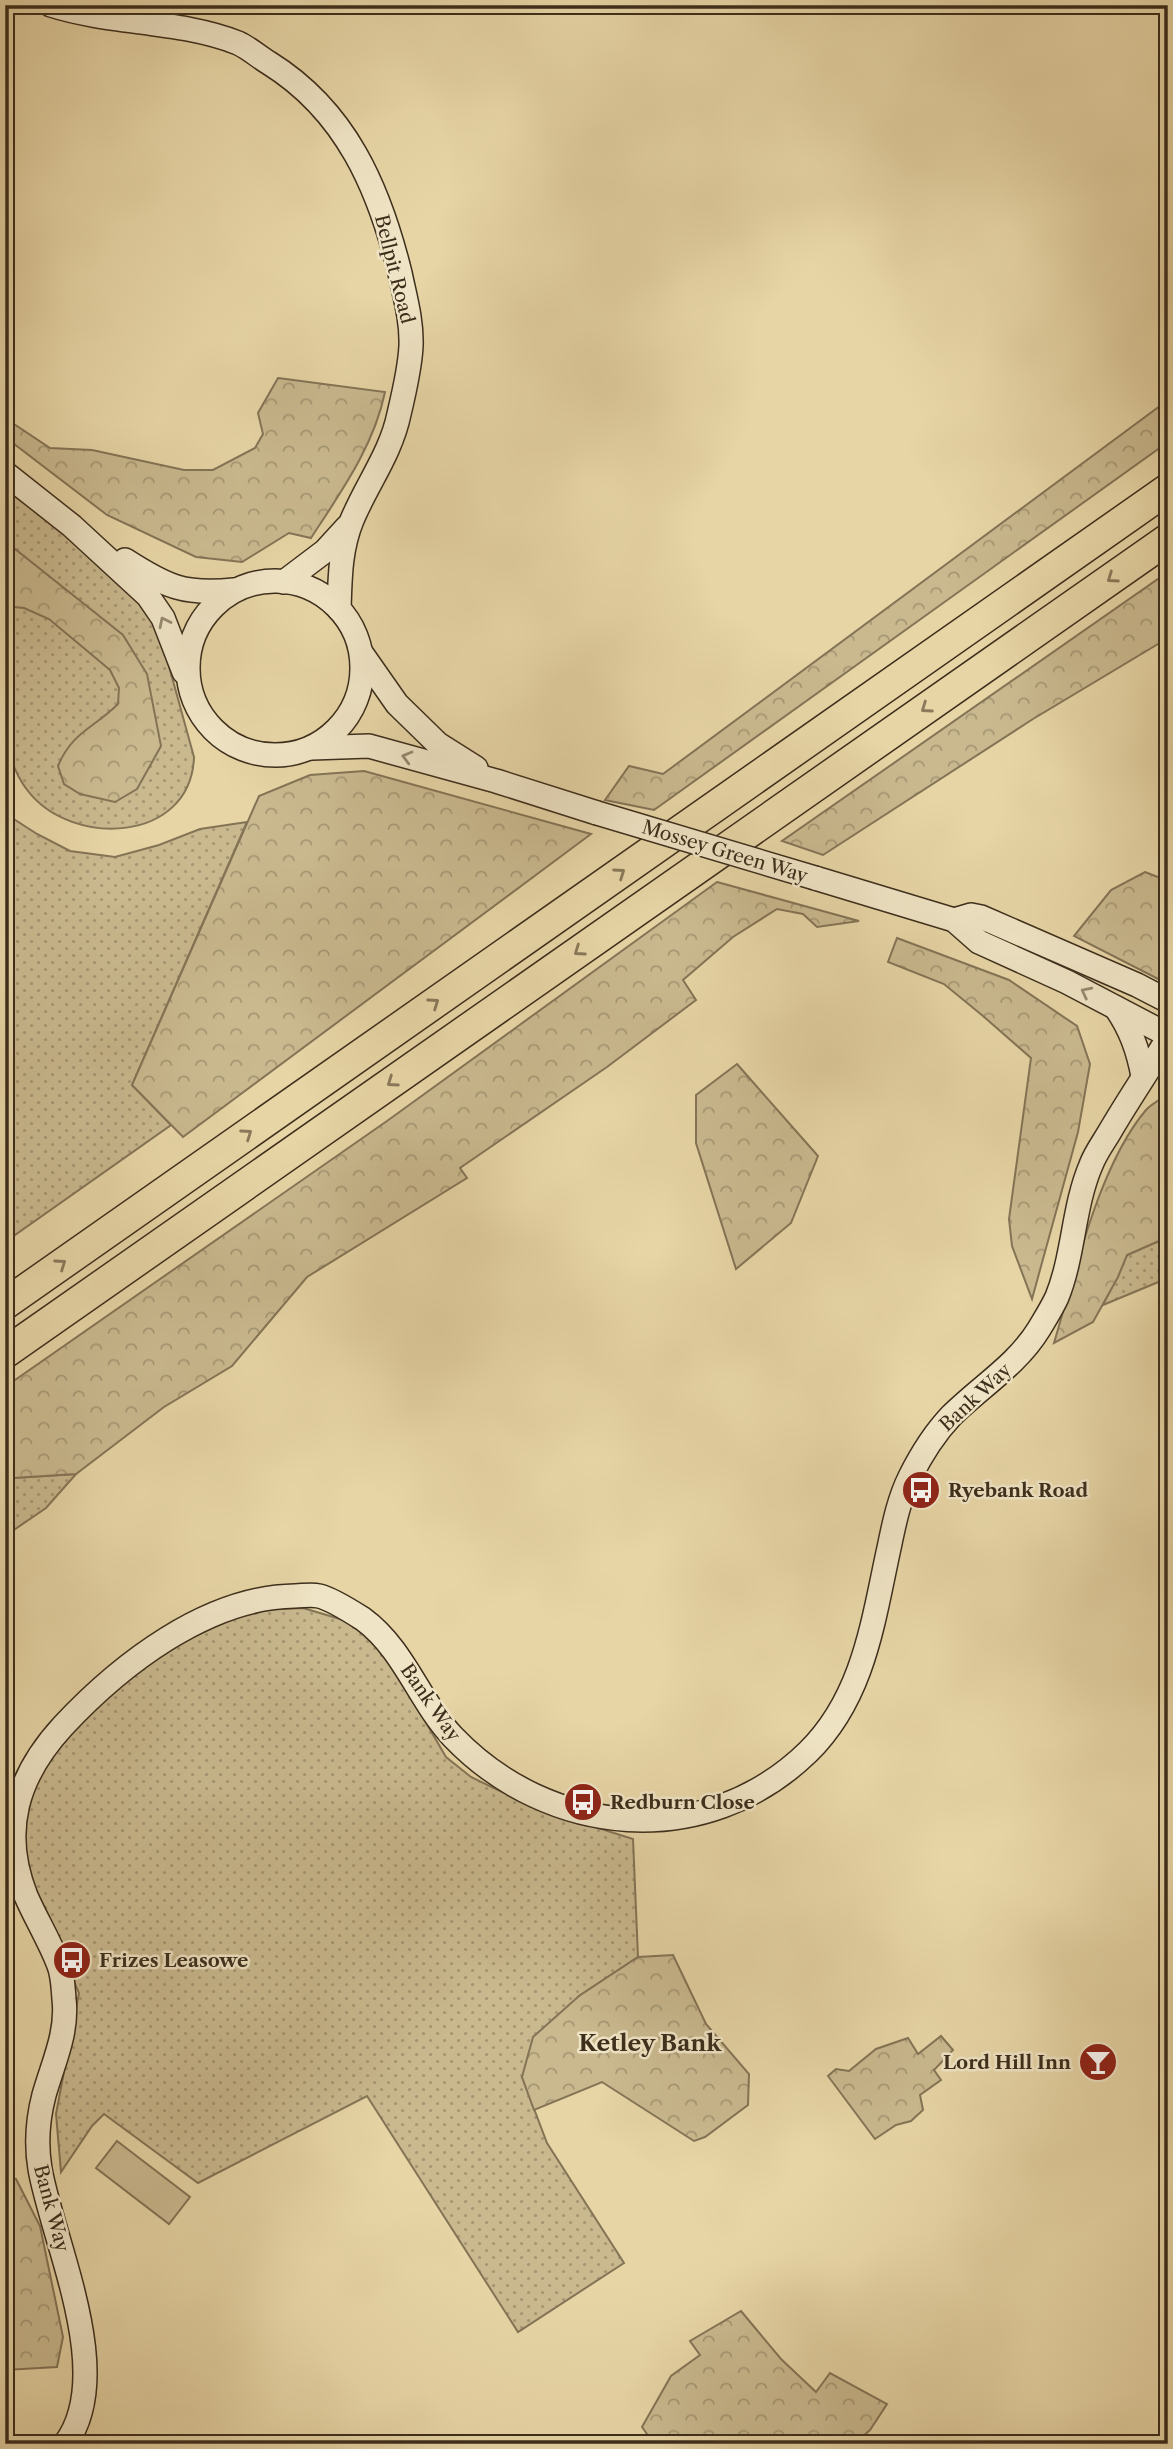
<svg xmlns="http://www.w3.org/2000/svg" width="1173" height="2449" font-family="'Libre Caslon Text',serif">
	<style>
		.grass { fill: url(#grass-dots); stroke: #847456; stroke-width: 2 }
		.forest { fill: url(#forest-crowns); stroke: #847456; stroke-width: 2 }
		.pitch { fill: #cab98f; stroke: #847456; stroke-width: 2 }
		.lines { fill: none; stroke-linecap: round; stroke-linejoin: round }
		.secondary-casing { stroke: #3d2e1c; stroke-width: 26 }
		.highway-casing { stroke: #3d2e1c; stroke-width: 33 }
		.secondary { stroke: #efe4c5; stroke-width: 23 }
		.highway { stroke: #e7d5a6; stroke-width: 30 }
		.secondary-bridge-casing { stroke: #3d2e1c; stroke-width: 26; stroke-linecap: butt }
		.secondary-bridge { stroke: #efe4c5; stroke-width: 23 }
		.oneway { stroke: #8a795a }
		.oneway2 { stroke: #968970 }
		.labels { text-anchor: middle; stroke-width: 5; stroke-linejoin: round; paint-order: stroke }
		.street-label { font-size: 19px; fill: #3d2e1c; stroke: #efe4c5 }
		.poi-label { font-size: 19px; font-weight: bold; fill: #3d2e1c; stroke: #efe4c5; text-anchor: start }
		.quarter-label { font-size: 23px; font-weight: bold; fill: #3d2e1c; stroke: #efe4c5 }
	</style>
	<defs>
		<pattern id="grass-dots" width="8" height="8" patternUnits="userSpaceOnUse" patternTransform="scale(1.75)"><rect width="8" height="8" fill="#cab98f"/><path d="M2 2h.1M6 6h.1" fill="none" stroke="#a59774" stroke-width="1.8" stroke-linecap="round"/></pattern>
		<pattern id="forest-crowns" width="20" height="18" patternUnits="userSpaceOnUse" patternTransform="scale(1.75)"><rect width="20" height="18" fill="#cab98f"/><path d="M2 6a3 3 0 1 1 6 0M12 15a3 3 0 1 1 6 0" fill="none" stroke="#a59774"/></pattern>
	</defs>
	<rect width="100%" height="100%" fill="#e7d5a6"/>
	<filter id="stains"><feTurbulence type="fractalNoise" baseFrequency=".00286" numOctaves="4"/><feColorMatrix values="0 0 0 0 .2 0 0 0 0 .09 0 0 0 0 .02 0 0 0 .5 -.17"/></filter>
	<radialGradient id="worn" r=".72"><stop offset=".6" stop-color="#630" stop-opacity="0"/><stop offset="1" stop-color="#630" stop-opacity=".3"/></radialGradient>
	<!-- grass -->
	<g class="grass">
		<path d="M5,489L66,535L144,606L159,630L194,757C191,843 72,848 28,791C16,776 11,759 5,742Z"/>
		<polygon points="6,814 37,834 70,851 115,857 159,845 200,829 247,822 132,1085 171,1125 5,1242"/>
		<polygon points="1168,1237 1168,1278 1103,1305 1127,1255"/>
		<polygon points="76,1474 46,1508 5,1536 5,1484 13,1478"/>
		<polygon points="303,1608 350,1622 382,1647 446,1757 471,1777 535,1808 633,1839 638,1957 579,1996 522,2077 547,2143 624,2263 518,2332 367,2096 198,2183 104,2114 92,2126 61,2172 56,2114 79,1993 25,1869 23,1820 39,1773 70,1735 120,1681 162,1651 252,1610"/>
	</g>
	<!-- forest -->
	<g class="forest">
		<path d="M278,378L385,392C374,446 341,492 311,538L289,533L242,562L196,557L107,515L5,437V418L50,448L92,450L184,470H213L255,448L263,434L258,413Z"/>
		<polygon points="1168,400 1168,442 654,810 605,800 629,766 663,774"/>
		<path d="M5,541L123,635L147,674L161,746L137,789L115,802L80,794L64,784L58,766C72,732 94,728 118,704L119,688L110,670L49,619L24,608L5,606Z"/>
		<polygon points="1168,572 1168,638 1033,719 823,855 782,841"/>
		<polygon points="364,771 591,834 183,1137 132,1085 259,796 310,775"/>
		<polygon points="1145,872 1168,881 1168,984 1074,936 1111,890"/>
		<polygon points="717,882 859,921 817,927 803,914 777,909 733,937 683,980 696,1000 607,1067 460,1168 467,1178 307,1277 232,1366 164,1407 76,1474 13,1478 5,1484 5,1387 387,1121"/>
		<polygon points="897,938 1009,980 1077,1026 1090,1064 1078,1132 1032,1299 1012,1246 1009,1219 1031,1058 983,1016 944,984 888,962"/>
		<polygon points="737,1064 818,1156 791,1223 736,1269 696,1143 696,1095"/>
		<path d="M1168,1095V1237L1127,1255L1118,1277L1093,1322L1054,1343C1075,1273 1099,1165 1146,1110C1151,1104 1161,1099 1168,1095Z"/>
		<polygon points="673,1955 706,2024 749,2074 748,2105 705,2137 694,2141 602,2082 534,2110 522,2077 533,2037 579,1996 638,1957"/>
		<polygon points="941,2036 953,2050 934,2070 941,2080 920,2095 923,2110 911,2121 896,2125 875,2139 828,2076 836,2069 849,2071 876,2049 908,2038 918,2054"/>
		<polygon points="5,2177 16,2179 40,2226 63,2337 57,2367 5,2370"/>
		<polygon points="741,2311 781,2359 816,2392 830,2373 887,2404 870,2430 854,2444 654,2444 642,2427 671,2376 700,2355 690,2341"/>
	</g>
	<!-- pitch -->
	<polygon class="pitch" points="117,2141 190,2197 169,2224 96,2168"/>
	<g class="lines">
		<defs>
			<g id="secondary">
				<path d="M51,5C110,24 180,20 238,43C249,48 259,57 269,63C346,111 379,188 400,273C405,297 412,321 411,346C410,368 404,393 399,414C391,453 367,484 352,520C340,549 340,579 339,609"/>
				<polyline points="5,473 72,526 148,596 163,618 184,672"/>
				<path d="M125,560C167,587 184,595 234,590"/>
				<circle cx="275" cy="668" r="87"/>
				<polyline points="284,582 325,551 347,527"/>
				<polyline points="362,654 397,704 438,744 476,768"/>
				<polyline points="312,748 369,746 496,781 597,813"/>
				<polyline points="815,878 954,920 979,942 1067,982 1168,1035"/>
				<polyline points="954,920 971,915 981,917 1137,985 1168,1001"/>
				<path d="M1116,1008C1131,1030 1138,1050 1143,1076"/>
				<path d="M65,2444C117,2375 53,2243 40,2169C36,2145 38,2118 44,2095C53,2063 68,2033 64,1999C63,1987 63,1974 58,1963C49,1940 36,1919 26,1896C0,1831 17,1776 63,1726C120,1665 207,1597 295,1596C303,1596 311,1594 319,1596C332,1599 352,1612 363,1619C404,1649 419,1701 453,1737C549,1837 705,1852 808,1752C864,1697 873,1621 889,1548C894,1524 899,1499 910,1477C921,1455 934,1434 951,1416C980,1387 1017,1365 1039,1329C1045,1319 1052,1308 1057,1297C1074,1255 1073,1207 1091,1165C1095,1154 1103,1143 1109,1133C1128,1100 1149,1070 1168,1038"/>
			</g>
			<g id="highway">
				<polyline points="5,1304 1168,489"/>
				<polyline points="5,1353 1168,539"/>
			</g>
		</defs>
		<!-- secondary casing -->
		<use href="#secondary" class="secondary-casing"/>
		<!-- highway casing -->
		<use href="#highway" class="highway-casing"/>
		<!-- secondary -->
		<use href="#secondary" class="secondary"/>
		<!-- highway -->
		<use href="#highway" class="highway"/>
		<defs>
			<polyline id="secondary-bridge" points="597,813 815,878"/>
		</defs>
		<!-- secondary-bridge casing -->
		<use href="#secondary-bridge" class="secondary-bridge-casing"/>
		<!-- secondary-bridge -->
		<use href="#secondary-bridge" class="secondary-bridge"/>
	</g>
	<!-- one-way arrows -->
	<defs><path id="oneway-chevron" d="M-2-3.5L2.5 0L-2 3.5" fill="none" stroke-width="1.6" stroke-linecap="round" stroke-linejoin="round" transform="scale(1.75)"/></defs>
	<g class="oneway">
		<use href="#oneway-chevron" transform="translate(1112 578) rotate(145)"/>
		<use href="#oneway-chevron" transform="translate(926 708) rotate(145)"/>
		<use href="#oneway-chevron" transform="translate(620 873) rotate(-35)"/>
		<use href="#oneway-chevron" transform="translate(579 951) rotate(145)"/>
		<use href="#oneway-chevron" transform="translate(434 1003) rotate(-35)"/>
		<use href="#oneway-chevron" transform="translate(392 1082) rotate(145)"/>
		<use href="#oneway-chevron" transform="translate(247 1134) rotate(-35)"/>
		<use href="#oneway-chevron" transform="translate(61 1264) rotate(-35)"/>
	</g>
	<g class="oneway2">
		<use href="#oneway-chevron" transform="translate(164 622) rotate(-116)"/>
		<use href="#oneway-chevron" transform="translate(407 757) rotate(-165)"/>
		<use href="#oneway-chevron" transform="translate(1086 992) rotate(-153)"/>
	</g>
	<!-- icons -->
	<defs>
		<symbol id="bus-disc" viewBox="-11 -11 22 22"><circle r="9.5" fill="#8f2418" stroke="#efe4c5"/><path d="M-5-6H5V4H4V6H2V4H-2V6H-4V4H-5ZM-3.5-4V0h7V-4ZM-3.5 1.2v1.5H-2V1.2ZM2 1.2v1.5H3.5V1.2Z" fill="#fff"/></symbol>
		<symbol id="bar-disc" viewBox="-11 -11 22 22"><circle r="9.5" fill="#8f2418" stroke="#efe4c5"/><path d="M-6-5H6L.8 .8V4.5H3.5V6h-7V4.5H-.8V.8Z" fill="#fff"/></symbol>
	</defs>
	<g fill-rule="evenodd">
		<use href="#bus-disc" x="899" y="1468" width="44" height="44"/>
		<use href="#bus-disc" x="561" y="1780" width="44" height="44"/>
		<use href="#bus-disc" x="50" y="1938" width="44" height="44"/>
		<use href="#bar-disc" x="1076" y="2040" width="44" height="44"/>
	</g>
	<g class="labels">
		<!-- street labels -->
		<g class="street-label">
			<text transform="translate(395 269) rotate(76)" y="7">Bellpit Road</text>
			<text transform="translate(725 851) rotate(17)" y="7">Mossey Green Way</text>
			<text transform="translate(975 1397) rotate(-43)" y="7">Bank Way</text>
			<text transform="translate(431 1702) rotate(55)" y="7">Bank Way</text>
			<text transform="translate(52 2208) rotate(75)" y="7">Bank Way</text>
		</g>
		<!-- poi labels -->
		<g class="poi-label">
			<text x="948" y="1497">Ryebank Road</text>
			<text x="610" y="1809">Redburn Close</text>
			<text x="99" y="1967">Frizes Leasowe</text>
			<text x="1071" y="2069" text-anchor="end">Lord Hill Inn</text>
		</g>
		<!-- quarter labels -->
		<g class="quarter-label">
			<text x="650" y="2051">Ketley Bank</text>
		</g>
	</g>
	<!-- margin -->
	<rect width="1173" height="2449" fill="none" stroke="#e7d5a6" stroke-width="28"/>
	<rect x="7" y="7" width="1159" height="2435" fill="none" stroke="#3d2e1c" stroke-width="3.5"/>
	<rect x="14" y="14" width="1145" height="2421" fill="none" stroke="#3d2e1c" stroke-width="2"/>
	<rect width="100%" height="100%" filter="url(#stains)"/>
	<rect width="100%" height="100%" fill="url(#worn)"/>
</svg>
